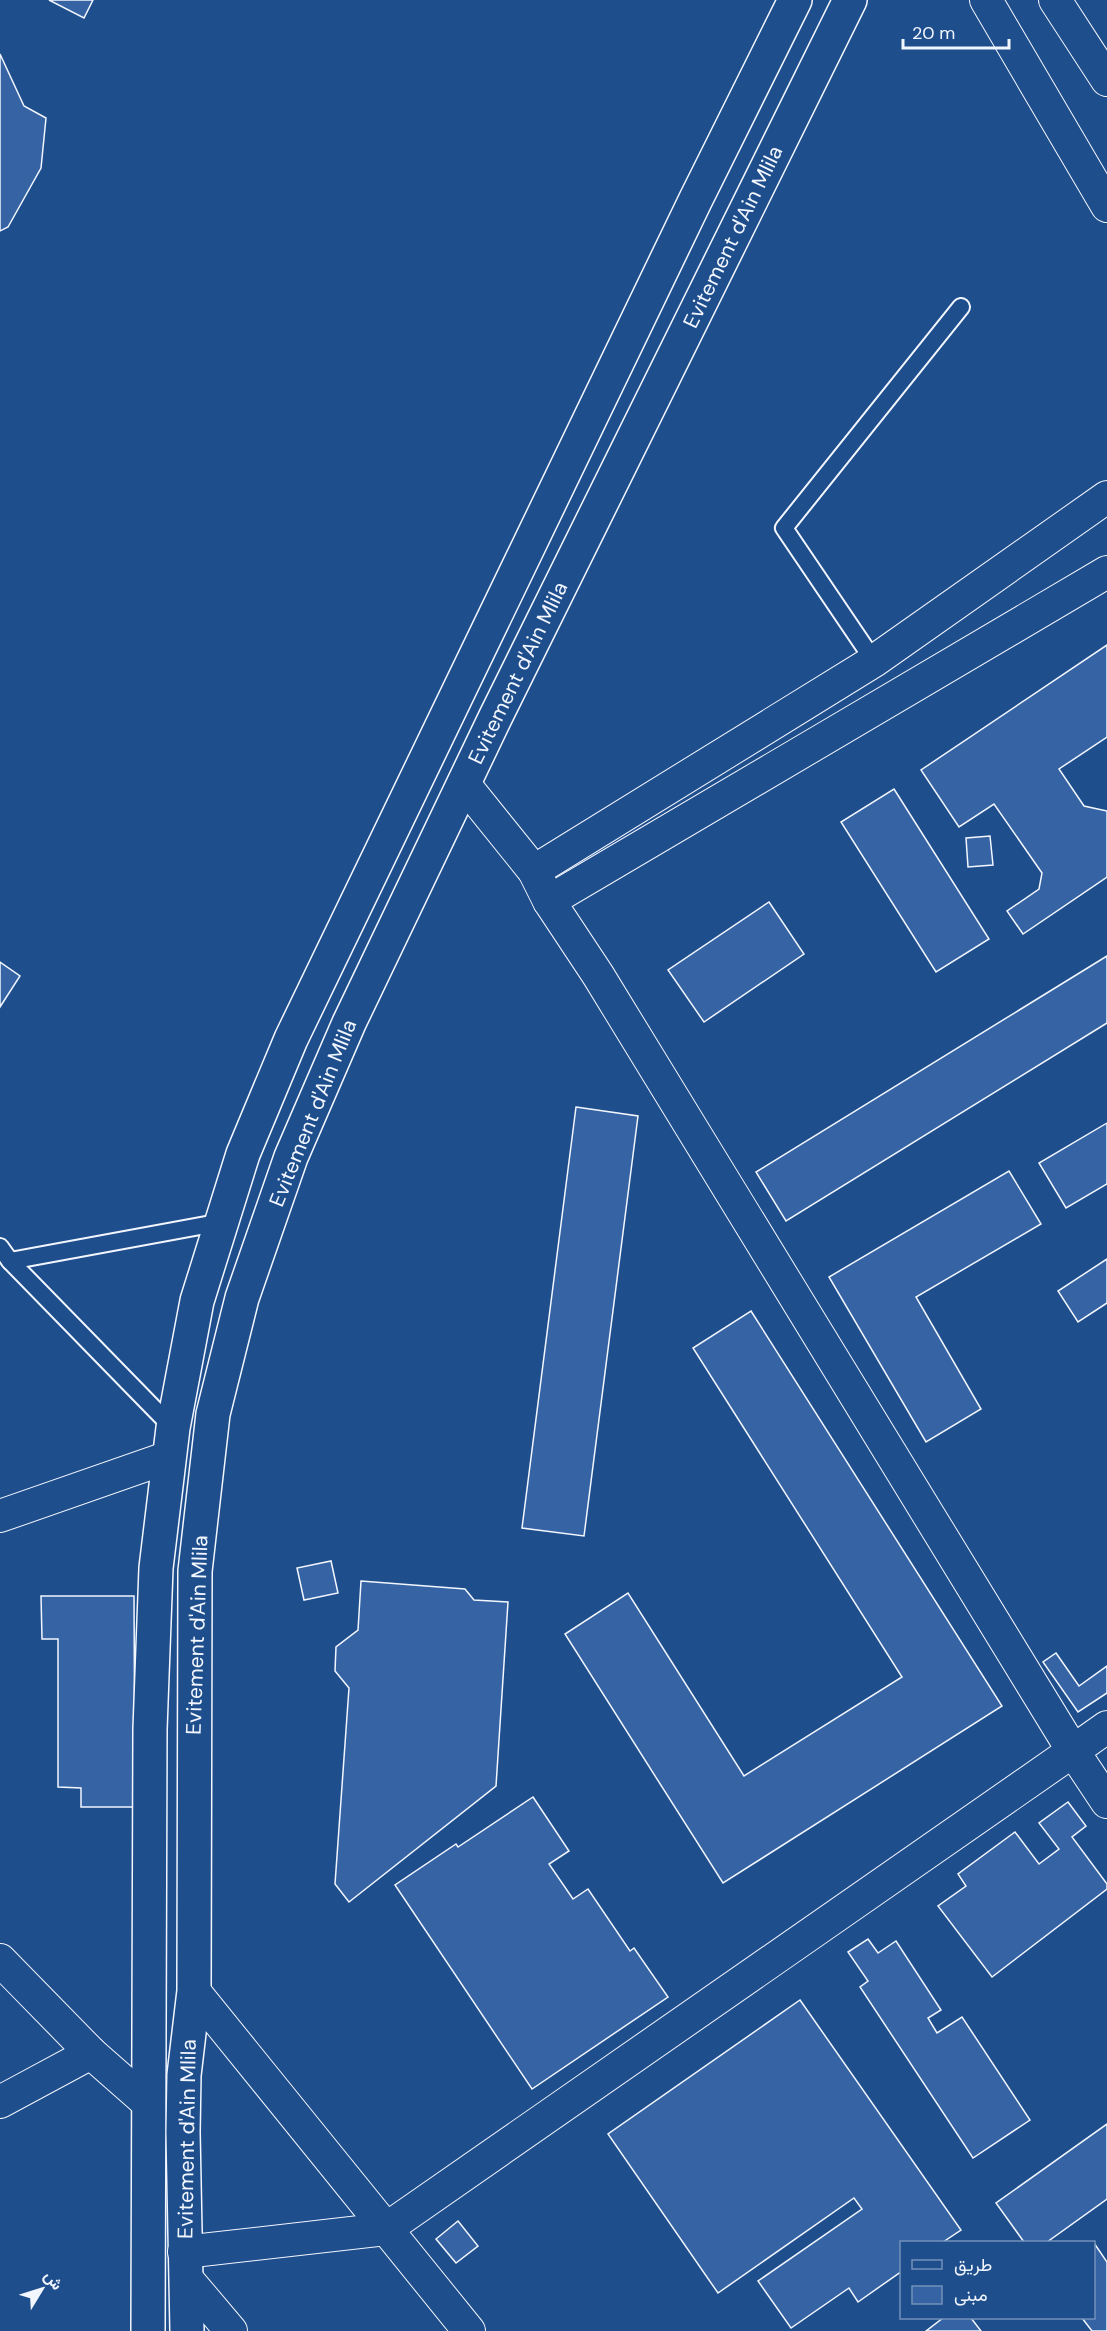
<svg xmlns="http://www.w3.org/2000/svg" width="1107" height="2331" font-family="'DM Sans',Vazirmatn,sans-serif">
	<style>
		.building { fill: #3563a3; stroke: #f2f6ff; stroke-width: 1.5 }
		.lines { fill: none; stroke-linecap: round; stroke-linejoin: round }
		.service-casing { stroke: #f2f6ff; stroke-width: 20 }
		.minor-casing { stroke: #f2f6ff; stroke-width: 34 }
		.trunk-casing { stroke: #f2f6ff; stroke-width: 36 }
		.service { stroke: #1f4e8c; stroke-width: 16 }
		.minor { stroke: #1f4e8c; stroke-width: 32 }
		.trunk { stroke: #1f4e8c; stroke-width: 33 }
		.labels { text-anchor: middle; stroke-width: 4.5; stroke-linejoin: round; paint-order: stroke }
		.street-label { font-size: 21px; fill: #f2f6ff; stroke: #1f4e8c }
	</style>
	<rect width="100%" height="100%" fill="#1f4e8c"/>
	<!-- building -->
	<g class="building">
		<polygon points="49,0 93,0 84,18"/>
		<polygon points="0,54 24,106 46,118 41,168 8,227 0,231"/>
		<polygon points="1107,645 1107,737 1059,769 1084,806 1107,811 1107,877 1023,934 1007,911 1039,889 1042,873 994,804 959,827 921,770"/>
		<polygon points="894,789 989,939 936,972 841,822"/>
		<polygon points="990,836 993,865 968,867 966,838"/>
		<polygon points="769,902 804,954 704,1022 668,970"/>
		<polygon points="1107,956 1107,1023 786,1221 756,1172"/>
		<polygon points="0,962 20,976 0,1007"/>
		<polygon points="576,1107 638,1116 584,1536 522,1528"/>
		<polygon points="1107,1123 1107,1184 1066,1208 1039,1163"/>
		<polygon points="1009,1171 1041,1224 916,1297 981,1409 926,1442 829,1277"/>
		<polygon points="1107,1259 1107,1303 1078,1322 1058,1291"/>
		<polygon points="751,1311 1002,1706 723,1883 565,1634 628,1593 744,1776 902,1677 693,1348"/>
		<polygon points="331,1561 338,1593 304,1600 297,1568"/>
		<polygon points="361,1581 465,1589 474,1600 508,1602 496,1786 349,1902 335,1884 349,1688 335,1671 336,1647 358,1630"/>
		<polygon points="41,1596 134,1596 135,1807 81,1807 81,1788 58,1787 58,1639 42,1639"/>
		<polygon points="1056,1653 1079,1686 1107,1666 1107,1693 1078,1712 1043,1662"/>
		<polygon points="533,1797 569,1851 549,1864 573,1899 588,1889 630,1951 634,1948 668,1997 532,2089 395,1885 456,1844 458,1847"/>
		<polygon points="1068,1802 1086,1826 1072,1837 1107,1884 1107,1889 992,1977 938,1906 966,1886 958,1874 1015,1832 1039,1864 1059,1849 1039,1823"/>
		<polygon points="868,1939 878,1953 896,1941 941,2010 928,2018 937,2033 962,2017 1030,2120 973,2158 860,1987 868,1981 848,1952"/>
		<polygon points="800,2000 961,2230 943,2242 902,2242 902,2271 858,2302 849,2288 791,2328 758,2281 862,2209 854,2198 718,2293 608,2134"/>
		<polygon points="1107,2124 1107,2199 1047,2242 1024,2242 996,2203"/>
		<polygon points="458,2221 478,2246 456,2263 436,2239"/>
		<polygon points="1094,2243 1107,2262 1107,2331 1092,2331 1082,2318 1094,2318"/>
		<polygon points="943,2318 971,2318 981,2331 926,2331"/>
	</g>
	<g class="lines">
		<defs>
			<g id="service">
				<polyline points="874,661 784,528 961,307"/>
				<polyline points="0,1247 10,1261 173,1428"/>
				<polyline points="10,1261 222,1222"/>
			</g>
			<g id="minor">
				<polyline points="986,0 1107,206"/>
				<polyline points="1055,0 1107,80"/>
				<polyline points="534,871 874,661 1107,497"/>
				<polyline points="549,901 1107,572"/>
				<polyline points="0,1516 169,1457"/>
				<polyline points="1107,1727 1073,1751 1107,1802"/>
				<polyline points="0,1960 91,2053 149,2104"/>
				<polyline points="194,1991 469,2331"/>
				<polyline points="0,2102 91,2053"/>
				<polyline points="184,2252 386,2229 1073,1751 598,975 549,901 534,871 464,784"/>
				<polyline points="187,2279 231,2331"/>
			</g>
			<g id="trunk">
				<polyline points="148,2331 150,1729 156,1568 173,1428 197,1301 243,1154 291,1039 695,201 795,0"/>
				<polyline points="187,2331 183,2132 184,2075 194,1991 195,1571 213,1414 242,1298 291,1157 349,1023 495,718 850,0"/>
			</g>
		</defs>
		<!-- service casing -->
		<use href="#service" class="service-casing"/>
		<!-- minor casing -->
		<use href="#minor" class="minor-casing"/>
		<!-- trunk casing -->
		<use href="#trunk" class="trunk-casing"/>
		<!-- service -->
		<use href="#service" class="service"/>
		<!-- minor -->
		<use href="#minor" class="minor"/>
		<!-- trunk -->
		<use href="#trunk" class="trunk"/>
	</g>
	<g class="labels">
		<!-- street labels -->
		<g class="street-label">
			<text transform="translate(733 237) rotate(-64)" y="7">Evitement d'Ain Mlila</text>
			<text transform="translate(518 673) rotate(-64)" y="7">Evitement d'Ain Mlila</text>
			<text transform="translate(313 1113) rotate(-68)" y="7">Evitement d'Ain Mlila</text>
			<text transform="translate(197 1635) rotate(-88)" y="7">Evitement d'Ain Mlila</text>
			<text transform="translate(187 2139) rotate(-89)" y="7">Evitement d'Ain Mlila</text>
		</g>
	</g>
	<!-- legend -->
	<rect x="900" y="2241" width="195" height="78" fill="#1f4e8c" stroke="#7391ba" stroke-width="1.5"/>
	<rect x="912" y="2260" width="30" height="9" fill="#1f4e8c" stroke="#7391ba" stroke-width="1.5"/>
	<text x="954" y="2271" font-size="18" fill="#f2f6ff">طريق</text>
	<rect x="912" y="2286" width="30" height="18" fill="#3563a3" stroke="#7391ba" stroke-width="1.5"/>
	<text x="954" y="2301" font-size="18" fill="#f2f6ff">مبنى</text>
	<!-- north arrow -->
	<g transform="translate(42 2289) rotate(52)" stroke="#1f4e8c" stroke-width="4.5" paint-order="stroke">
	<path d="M0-4.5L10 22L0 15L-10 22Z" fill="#f2f6ff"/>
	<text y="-9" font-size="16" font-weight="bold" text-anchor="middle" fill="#f2f6ff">ش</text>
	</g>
	<!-- scale -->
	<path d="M903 39v9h106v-9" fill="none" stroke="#f2f6ff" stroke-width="3"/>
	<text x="912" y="39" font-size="18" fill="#f2f6ff" stroke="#1f4e8c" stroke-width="4.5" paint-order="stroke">20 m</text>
</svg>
